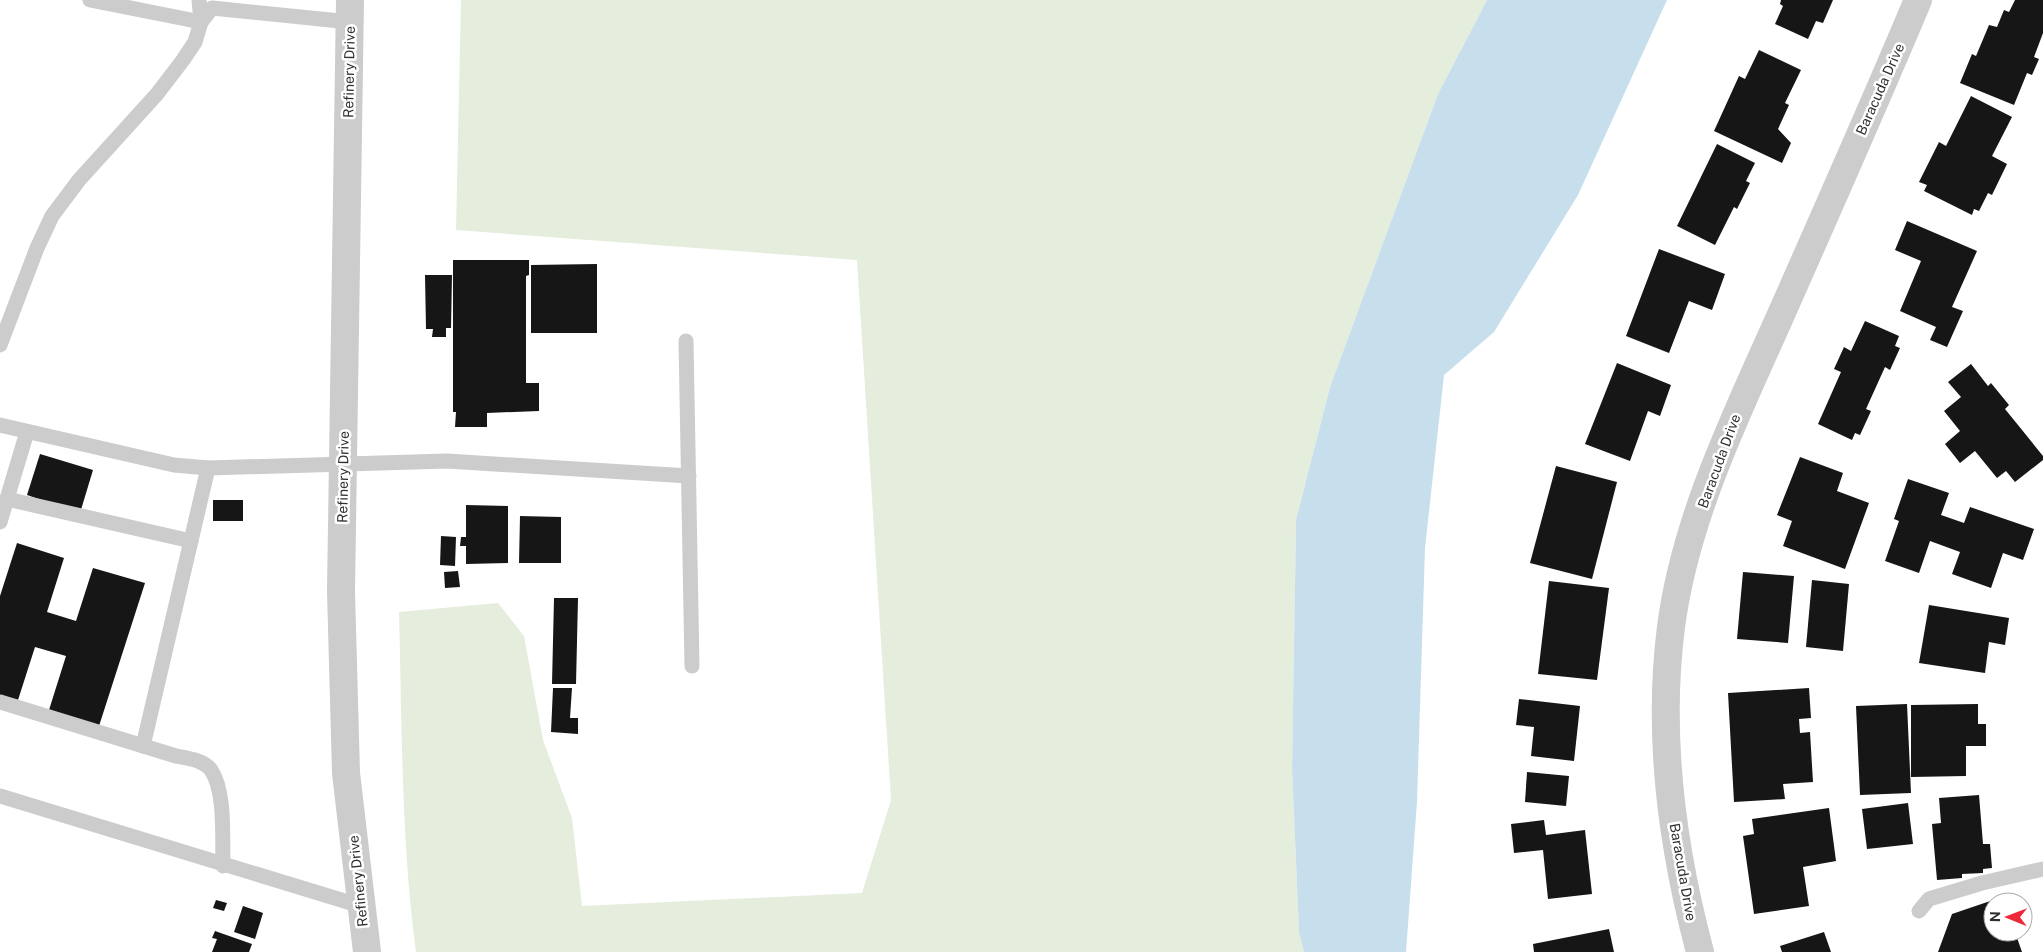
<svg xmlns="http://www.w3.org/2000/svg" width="2043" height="952" font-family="'Public Sans',sans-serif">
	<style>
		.green { fill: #e5eddc }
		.water { fill: #c7dfed }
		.building { fill: #161616 }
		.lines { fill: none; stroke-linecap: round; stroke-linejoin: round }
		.lane { stroke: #ccc; stroke-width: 15 }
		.street { stroke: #ccc; stroke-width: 28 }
		.labels { text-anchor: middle; stroke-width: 5; stroke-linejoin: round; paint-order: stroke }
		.street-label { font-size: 14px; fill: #2f2f2f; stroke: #fff }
	</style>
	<rect width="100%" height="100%" fill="#fff"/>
	<!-- green -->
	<path class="green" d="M461,0H1487L1438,94L1330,387L1296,520L1292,768L1299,933L1304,952H416C401,840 402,725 399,612L498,603L524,636L543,740L572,818L582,906L862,893L891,800L857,260L456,230Z"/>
	<!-- water -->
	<polygon class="water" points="1487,0 1667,0 1578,195 1494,332 1444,375 1425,548 1417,802 1406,952 1304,952 1299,933 1292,768 1296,520 1330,387 1438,94"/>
	<!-- building -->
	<g class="building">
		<polygon points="1781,0 1833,0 1823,23 1816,21 1808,39 1775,24 1783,6 1780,4"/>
		<polygon points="2015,0 2043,0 2043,33 2034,57 2039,59 2032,75 2027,73 2014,105 1960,83 1972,54 1976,56 1989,25 1997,27 2004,10 2009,12"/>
		<polygon points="1759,50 1801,70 1785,103 1789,105 1778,129 1791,143 1782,163 1714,131 1739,76 1745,79"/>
		<polygon points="1971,96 2012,117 1992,156 2007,164 1992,195 1988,193 1979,211 1974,209 1972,215 1924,191 1927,185 1919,182 1939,142 1946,146"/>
		<polygon points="1717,144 1755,163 1746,181 1750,183 1737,209 1734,207 1715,245 1677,226"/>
		<polygon points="1907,221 1977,251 1952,307 1963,311 1947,347 1930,340 1936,327 1900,311 1921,261 1895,250"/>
		<polygon points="1659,249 1725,274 1712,310 1689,301 1669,353 1626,336"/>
		<polygon points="453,260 529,260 529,275 526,276 526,383 539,383 539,411 487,413 487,427 455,427 456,412 453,412"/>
		<polygon points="597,264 597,333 531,333 531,265"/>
		<polygon points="425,275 452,275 451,328 446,328 446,337 432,337 433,329 426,329"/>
		<polygon points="1865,321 1899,336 1895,346 1900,348 1890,370 1885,367 1866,409 1871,411 1860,435 1855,433 1852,440 1818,424 1841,372 1834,369 1844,347 1851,351"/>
		<polygon points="1617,363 1671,385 1660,416 1648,411 1630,461 1585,444"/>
		<polygon points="1971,364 1988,386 1991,383 2009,405 2005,409 2043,456 2043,460 2015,482 2006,471 1997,478 1975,451 1960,463 1945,444 1960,431 1944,411 1961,397 1948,382"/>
		<polygon points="40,454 93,470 80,513 27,495"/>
		<polygon points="1800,457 1843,473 1837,491 1869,503 1845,569 1783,546 1792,521 1777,515"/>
		<polygon points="1556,466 1617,482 1592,579 1530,563"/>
		<polygon points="1908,479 1949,493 1941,515 1964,523 1970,507 2034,529 2023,560 2003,553 1991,588 1952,574 1960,552 1930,541 1919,573 1885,561 1899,521 1894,519"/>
		<rect x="213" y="500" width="30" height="21"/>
		<polygon points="466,505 508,506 508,563 466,564 466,546 460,546 461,537 466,537"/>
		<polygon points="520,516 561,517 561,563 519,563"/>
		<polygon points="441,536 456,537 455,566 440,565"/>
		<polygon points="17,543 64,558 47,612 76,621 93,568 145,583 99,726 49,710 66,656 35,647 18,700 0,695 0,596"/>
		<polygon points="458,571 460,587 445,588 444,572"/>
		<polygon points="1743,572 1794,576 1788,643 1737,639"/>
		<polygon points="1812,580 1849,584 1843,651 1806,647"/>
		<polygon points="1549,581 1609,588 1597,680 1538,674"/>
		<polygon points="554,598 578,598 576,684 552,684"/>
		<polygon points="1929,605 2009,618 2005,645 1989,642 1985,673 1919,663"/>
		<polygon points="553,688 572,688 570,718 578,718 578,734 551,732"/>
		<polygon points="1809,688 1811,718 1799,719 1800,733 1810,732 1813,782 1783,784 1785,799 1734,802 1728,693"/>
		<polygon points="1519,699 1580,706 1574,761 1531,756 1534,727 1516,725"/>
		<polygon points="1907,704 1911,793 1860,795 1856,706"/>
		<polygon points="1978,704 1978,724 1986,724 1986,746 1966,746 1966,776 1911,777 1911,705"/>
		<polygon points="1527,772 1569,776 1566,806 1525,802"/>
		<polygon points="1979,795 1983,844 1990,844 1992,868 1983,869 1983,873 1962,874 1962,878 1937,880 1932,824 1941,823 1939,798"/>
		<polygon points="1908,803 1913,844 1867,849 1862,809"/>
		<polygon points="1829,808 1836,861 1803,867 1809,906 1754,914 1743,836 1754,834 1752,819"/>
		<polygon points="1544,820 1546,835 1585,830 1592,894 1548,899 1543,850 1514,853 1511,824"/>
		<polygon points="2002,897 2004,902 1993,902 1993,932 2015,932 2022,952 1938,952 1952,914"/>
		<polygon points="216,900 227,903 224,911 213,908"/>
		<polygon points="243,906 263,913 255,939 234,932"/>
		<polygon points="1609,929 1614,952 1534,952 1533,944"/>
		<polygon points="215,931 252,944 249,952 212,952 217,939 212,938"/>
		<polygon points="1824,932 1831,952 1782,952 1780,946"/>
	</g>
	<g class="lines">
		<!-- lane -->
		<g class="lane">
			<polyline points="90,0 201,22 212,8 350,22"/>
			<polyline points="686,341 692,666"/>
			<polyline points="0,345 37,248 52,216 79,180 157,94 183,60 195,42 201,22 199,0"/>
			<polyline points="0,425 174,465 208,468 447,461 689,476"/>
			<polyline points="7,499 191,541"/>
			<polyline points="0,522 27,432"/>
			<path d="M0,702L176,756C187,758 204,760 211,770C226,792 222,839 223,866"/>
			<polyline points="143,746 208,468"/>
			<polyline points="0,796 361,906"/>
			<polyline points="1919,911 1929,899 1982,883 2043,869"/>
		</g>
		<!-- street -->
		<g class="street">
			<polyline points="350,0 341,591 346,773 367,952"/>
			<path d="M1700,952C1672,847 1657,736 1671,627C1685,519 1735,418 1779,319C1826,213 1873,107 1918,0"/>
		</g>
	</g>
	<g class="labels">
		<!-- street labels -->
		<g class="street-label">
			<text transform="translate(349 72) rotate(-89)" y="5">Refinery Drive</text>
			<text transform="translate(1880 89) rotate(-66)" y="5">Baracuda Drive</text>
			<text transform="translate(1719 461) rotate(-70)" y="5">Baracuda Drive</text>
			<text transform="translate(343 477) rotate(-89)" y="5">Refinery Drive</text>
			<text transform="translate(1683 872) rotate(80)" y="5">Baracuda Drive</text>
			<text transform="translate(358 881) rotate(-96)" y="5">Refinery Drive</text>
		</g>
	</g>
	<!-- north arrow -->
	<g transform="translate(2008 917) rotate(271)"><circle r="24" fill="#ffffff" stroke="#acacac"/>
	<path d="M0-4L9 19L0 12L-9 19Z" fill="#ed2939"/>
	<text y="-8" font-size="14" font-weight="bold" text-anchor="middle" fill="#2f2f2f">N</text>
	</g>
</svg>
